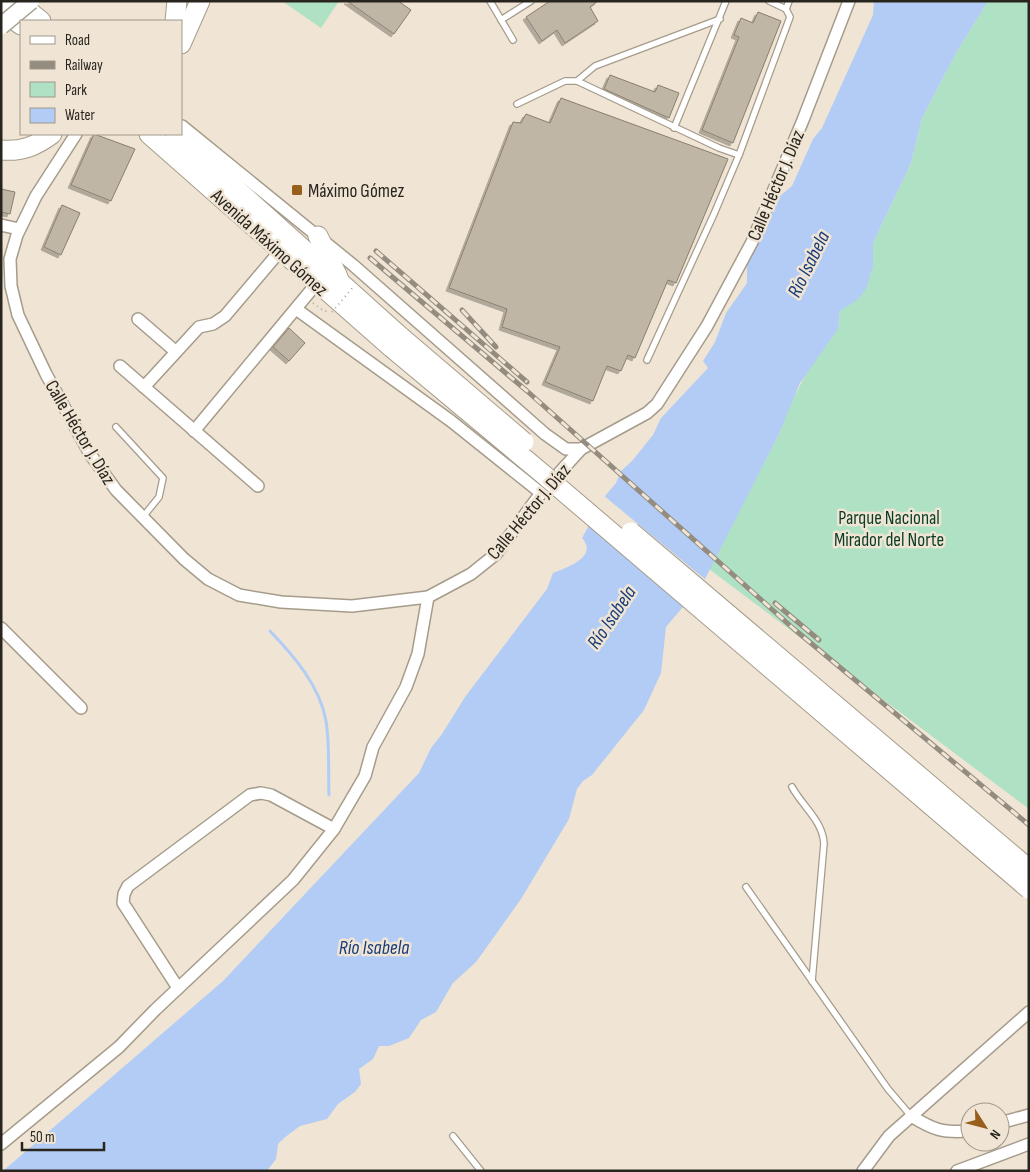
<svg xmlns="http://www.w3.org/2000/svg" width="1030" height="1172" font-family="'Sofia Sans Condensed',sans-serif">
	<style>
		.green { fill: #afe1c4 }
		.water { fill: #b2ccf5 }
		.pier { fill: #f0e5d4 }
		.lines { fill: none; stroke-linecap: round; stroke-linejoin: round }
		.stream { stroke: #b2ccf5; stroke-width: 3 }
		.building { fill: #c0b6a5; stroke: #877e6e; filter: url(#shadow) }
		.service-casing { stroke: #a59c8b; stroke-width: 8 }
		.minor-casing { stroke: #a59c8b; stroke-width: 14 }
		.primary-casing { stroke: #a59c8b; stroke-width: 21 }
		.path { stroke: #b0a89a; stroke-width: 2; stroke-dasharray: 1 4; stroke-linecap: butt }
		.service { stroke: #fff; stroke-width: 5.5 }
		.minor { stroke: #fff; stroke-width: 11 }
		.primary { stroke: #fff; stroke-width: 19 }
		.rail-casing { stroke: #938c7f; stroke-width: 5 }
		.rail { stroke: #f0e5d4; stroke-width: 3; stroke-dasharray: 9; stroke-linecap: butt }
		.secondary-bridge-casing { stroke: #a59c8b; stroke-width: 19; stroke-linecap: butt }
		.primary-bridge-casing { stroke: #a59c8b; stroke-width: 21; stroke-linecap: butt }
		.path-bridge { stroke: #b0a89a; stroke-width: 2; stroke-dasharray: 1 4; stroke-linecap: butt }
		.secondary-bridge { stroke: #fff; stroke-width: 16 }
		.primary-bridge { stroke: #fff; stroke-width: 19 }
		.poi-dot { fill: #985e1c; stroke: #f0e5d4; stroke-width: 2 }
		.labels { text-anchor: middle; stroke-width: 5; stroke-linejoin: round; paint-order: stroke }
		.street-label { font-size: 19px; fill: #28251e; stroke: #f0e5d4 }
		.poi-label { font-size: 19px; fill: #28251e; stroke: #f0e5d4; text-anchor: start }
		.park-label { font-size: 19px; fill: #093d26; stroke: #f0e5d4 }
		.water-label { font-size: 20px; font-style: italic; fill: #193d79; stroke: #f0e5d4 }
	</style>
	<defs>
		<filter id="shadow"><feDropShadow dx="-3" dy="3" stdDeviation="0" flood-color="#0004"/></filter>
	</defs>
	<rect width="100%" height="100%" fill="#f0e5d4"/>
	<!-- green -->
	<g class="green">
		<polygon points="282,1 339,1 321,28"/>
		<polygon points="988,1 1029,1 1029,809 709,569 778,436 788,409 808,370 838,329 840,311 871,274 873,243 911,163 922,118 956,53"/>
	</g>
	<!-- water -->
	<path class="water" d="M874,1H988L956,53L922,118L911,163L873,243V266L866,289L858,299L840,311L838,329L800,383L778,436L703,583L666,627L661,673L644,710L592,775L583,781L577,789L569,819L521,899L476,962L453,983L436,1012L421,1020L409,1038L389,1046H379L373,1059L359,1069L361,1084L355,1092L338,1104L327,1119L300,1126L284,1138L278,1144L276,1159L267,1171H3L223,981L419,773L431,748L442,734L465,697L547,589L553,573C566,568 599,557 582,538L605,496L616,483L621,471L632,461L653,435L661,418L708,368L703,361L715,342L726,313L747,283V256L774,201L792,186L813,139L822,128L873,15Z"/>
	<!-- pier -->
	<polygon class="pier" points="603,495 707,581 705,584 587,523"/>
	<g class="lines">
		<!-- stream -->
		<path class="stream" d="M270,631C294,656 320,686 326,721C330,745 328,771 329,795"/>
	</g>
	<!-- building -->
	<g class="building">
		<polygon points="347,1 398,1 411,10 394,34"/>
		<polygon points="550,1 598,1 590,7 598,21 565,43 557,30 542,41 526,17"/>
		<polygon points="758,12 781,21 733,143 702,130 739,37 734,35 741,18 753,23"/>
		<polygon points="610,75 655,92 658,85 679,93 669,118 604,89"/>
		<polygon points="561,98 728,159 676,283 668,280 635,358 628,355 621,371 607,366 593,401 545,382 560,347 502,327 507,309 449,288 513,122 521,123 526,114 550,123"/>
		<polygon points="94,134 135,149 111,201 71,185"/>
		<polygon points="1,189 15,192 10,214 1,212"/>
		<polygon points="62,205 80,213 61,255 44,247"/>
		<polygon points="289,328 305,343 289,361 273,347"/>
	</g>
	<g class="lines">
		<defs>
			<g id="service">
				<polyline points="490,1 513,40"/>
				<polyline points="769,1 786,9"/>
				<polyline points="501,20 531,1"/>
				<polyline points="577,81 595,66 720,19"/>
				<polyline points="517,104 565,81 577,81 719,148 739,155 790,17 786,9 789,1"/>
				<polyline points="674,128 726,1"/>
				<polyline points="647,360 714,214 739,155"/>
				<polyline points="116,427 163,478 159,497 142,518"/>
				<path d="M792,787C803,807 822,820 824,843L812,981"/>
				<polyline points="746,887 888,1089 911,1116"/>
				<polyline points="453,1136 481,1171"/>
			</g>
			<g id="minor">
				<polyline points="182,126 353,265 545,434 566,449 581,449"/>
				<polyline points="76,134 36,196 17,235 10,259 11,286 18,315 46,374 90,454 116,490 184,559 208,579 239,595 281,602 352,606 428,597 471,574 496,554 541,493 581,449 647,413 657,404 707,326 752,242 803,120 849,1"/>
				<polyline points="1,225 19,229"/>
				<polyline points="296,309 451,421 541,493"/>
				<polyline points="138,319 175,351"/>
				<polyline points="120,366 258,486"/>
				<polyline points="144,387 199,327 213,324 225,316 280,251"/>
				<polyline points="194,431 317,283"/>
				<polyline points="1,628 81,708"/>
				<polyline points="178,988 123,903 124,894 128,886 250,795 261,793 271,795 334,829"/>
				<path d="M911,1116C934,1130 942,1133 970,1131"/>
				<polyline points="1000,1123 1029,1115"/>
				<polyline points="1,1144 119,1047 155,1010 293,880 334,829 365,776 373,747 406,687 418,654 428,597"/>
				<polyline points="863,1171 889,1136 1029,1012"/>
				<polyline points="957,1171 1029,1144"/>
			</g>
			<g id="primary">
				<polyline points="16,1 41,21"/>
				<polyline points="1,10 21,25"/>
				<polyline points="175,21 177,1"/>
				<polyline points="181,44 200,1"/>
				<polyline points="149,134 392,348"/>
				<polyline points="175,134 401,337"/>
				<path d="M1,150C22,152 36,146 52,134"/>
				<polyline points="318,236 338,277"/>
			</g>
		</defs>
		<!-- service casing -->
		<use href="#service" class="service-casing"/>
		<!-- minor casing -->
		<use href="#minor" class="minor-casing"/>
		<!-- primary casing -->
		<use href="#primary" class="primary-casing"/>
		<!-- path -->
		<polyline class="path" points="313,303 324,311 328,311"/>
		<!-- service -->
		<use href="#service" class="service"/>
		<!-- minor -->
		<use href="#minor" class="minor"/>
		<!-- primary -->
		<use href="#primary" class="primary"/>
		<defs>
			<g id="rail">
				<polyline points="376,251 527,382"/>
				<polyline points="370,258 527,391 794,629 1029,825"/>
				<polyline points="462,310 496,347"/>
				<polyline points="775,603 819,640"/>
			</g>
		</defs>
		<!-- rail casing -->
		<use href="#rail" class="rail-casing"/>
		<!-- rail -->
		<use href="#rail" class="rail"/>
		<defs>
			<polyline id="secondary-bridge" points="1,26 31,1"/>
			<g id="primary-bridge">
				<polyline points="401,337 524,442"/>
				<polyline points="392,348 543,474 1029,889"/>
				<polyline points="631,532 1029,869"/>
			</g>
		</defs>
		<!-- secondary-bridge casing -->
		<use href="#secondary-bridge" class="secondary-bridge-casing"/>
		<!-- primary-bridge casing -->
		<use href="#primary-bridge" class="primary-bridge-casing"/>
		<!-- path-bridge -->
		<polyline class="path-bridge" points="332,312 354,286"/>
		<!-- secondary-bridge -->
		<use href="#secondary-bridge" class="secondary-bridge"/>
		<!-- primary-bridge -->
		<use href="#primary-bridge" class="primary-bridge"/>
	</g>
	<!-- markers -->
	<rect class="poi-dot" x="291" y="184" width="12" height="12" rx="2.5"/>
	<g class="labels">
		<!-- street labels -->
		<g class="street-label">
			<text transform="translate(775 185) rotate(-67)" y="7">Calle Héctor J. Díaz</text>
			<text transform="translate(270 242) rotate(42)" y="7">Avenida Máximo Gómez</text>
			<text transform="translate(81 432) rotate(59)" y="7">Calle Héctor J. Díaz</text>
			<text transform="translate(528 511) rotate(-50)" y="7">Calle Héctor J. Díaz</text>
		</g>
		<!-- poi labels -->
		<g class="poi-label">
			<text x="308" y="197">Máximo Gómez</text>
		</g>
		<!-- park labels -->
		<g class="park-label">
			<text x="889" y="524">Parque Nacional<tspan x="889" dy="22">Mirador del Norte</tspan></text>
		</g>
		<!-- water labels -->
		<g class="water-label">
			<text transform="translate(808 264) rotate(-64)" y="7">Río Isabela</text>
			<text transform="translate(611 617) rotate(-56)" y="7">Río Isabela</text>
			<text x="374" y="954">Río Isabela</text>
		</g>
	</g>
	<!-- border -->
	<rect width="1030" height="1172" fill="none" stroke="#28251e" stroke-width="5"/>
	<!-- legend -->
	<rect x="20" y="20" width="162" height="115" fill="#f0e5d4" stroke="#a0988b"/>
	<rect x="30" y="36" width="25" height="8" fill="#ffffff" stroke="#a0988b"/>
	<text x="65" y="45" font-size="15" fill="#28251e">Road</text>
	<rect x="30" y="61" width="25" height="8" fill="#938c7f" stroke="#a0988b"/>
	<text x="65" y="70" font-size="15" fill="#28251e">Railway</text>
	<rect x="30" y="82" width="25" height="15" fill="#afe1c4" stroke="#a0988b"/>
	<text x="65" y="95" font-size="15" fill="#28251e">Park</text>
	<rect x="30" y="108" width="25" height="15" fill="#b2ccf5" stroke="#a0988b"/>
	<text x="65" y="120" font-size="15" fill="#28251e">Water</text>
	<!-- north arrow -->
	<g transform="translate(985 1127) rotate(126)"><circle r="24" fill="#f0e5d4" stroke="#a0988b"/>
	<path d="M0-4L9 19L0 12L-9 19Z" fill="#985e1c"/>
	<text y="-8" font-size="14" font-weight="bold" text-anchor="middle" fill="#28251e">N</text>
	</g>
	<!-- scale -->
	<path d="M22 1142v8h82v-8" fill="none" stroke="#28251e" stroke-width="2.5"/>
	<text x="30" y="1142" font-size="15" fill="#28251e" stroke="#f0e5d4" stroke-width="4" paint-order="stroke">50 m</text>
</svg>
